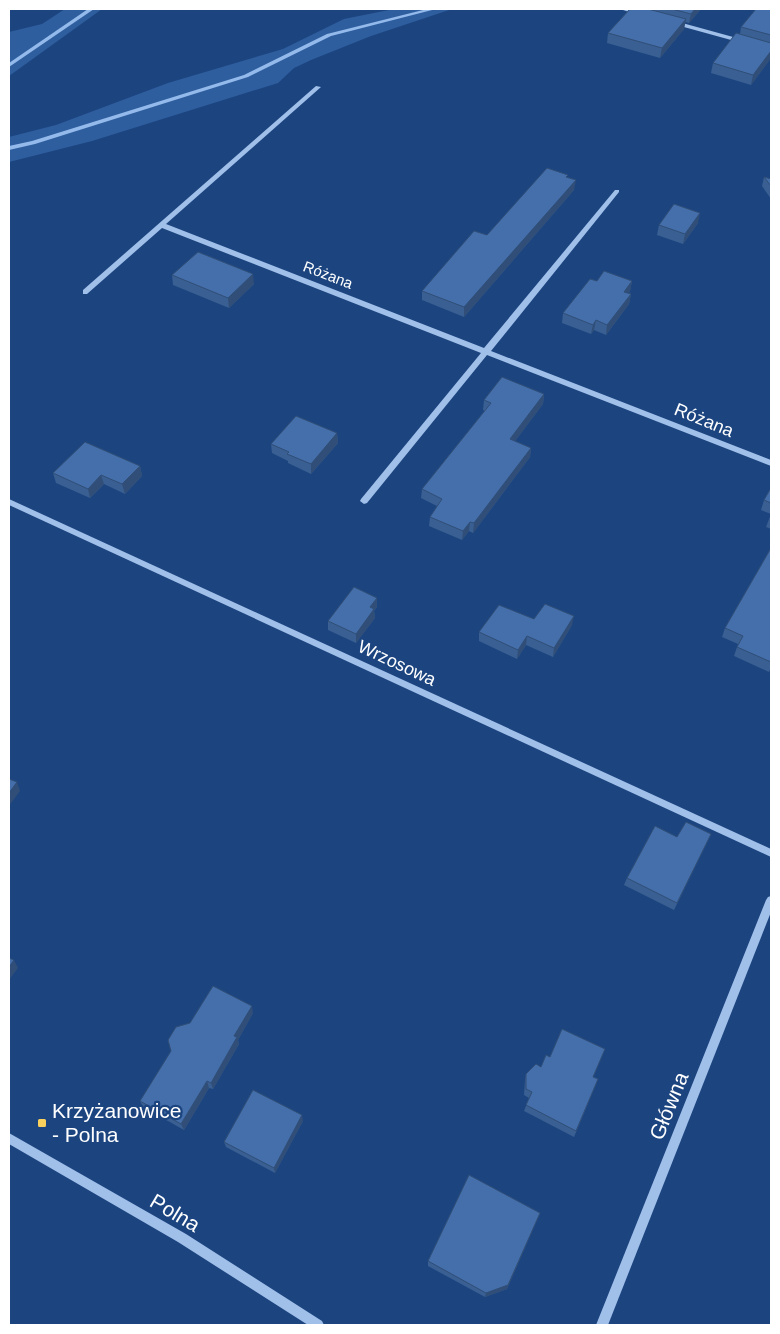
<svg xmlns="http://www.w3.org/2000/svg" width="780" height="1334" font-family="Arial,sans-serif">
	<style>
		.green { fill: #2f5e9f }
		.lines { fill: none; stroke-linecap: round; stroke-linejoin: round }
		.stream { fill: #93baeb; fill-rule: evenodd }
		.minor { fill: #a0bfe9; fill-rule: evenodd }
		.wall { fill: #3a5f92 }
		.shaded-wall { fill: #304e77 }
		.building { fill: #446faa; stroke: #304e77 }
		.poi-dot { fill: #fad15d; stroke: #1c4580; stroke-width: 2 }
		.labels { text-anchor: middle; stroke-width: 4.5; stroke-linejoin: round; paint-order: stroke }
		.far-street-label { font-size: 15px; fill: #fff; stroke: #1c4580 }
		.street-label { font-size: 18px; fill: #fff; stroke: #1c4580 }
		.near-street-label { font-size: 21px; fill: #fff; stroke: #1c4580 }
		.near-poi-label { font-size: 21px; fill: #fff; stroke: #1c4580; text-anchor: start }
	</style>
	<rect width="100%" height="100%" fill="#1c4580"/>
	<!-- green -->
	<g class="green">
		<polygon points="65,9 102,9 9,76 9,32 42,24"/>
		<polygon points="394,9 452,9 371,36 311,60 294,68 278,83 92,141 9,162 9,137 56,125 168,83 283,49 344,19"/>
	</g>
	<g class="lines">
		<!-- stream -->
		<g class="stream">
			<polygon points="88,9 94,9 9,67 9,63"/>
			<polygon points="427,9 436,9 331,36 248,77 35,144 9,150 9,146 32,141 244,75 327,34"/>
		</g>
		<!-- minor -->
		<g class="minor">
			<polygon points="620,9 629,9 641,13 638,15"/>
			<polygon points="675,21 744,40 745,41 742,43 673,24 672,23"/>
			<polygon points="316,86 321,87 166,224 484,348 615,190 619,190 619,192 491,351 771,460 771,466 487,355 367,503 364,504 360,501 361,499 481,353 162,228 87,294 83,294 83,290"/>
			<polygon points="9,499 771,849 771,857 9,505"/>
			<polygon points="771,896 771,912 608,1325 596,1325 766,900 768,897"/>
			<polygon points="9,1133 186,1234 322,1321 324,1325 308,1325 178,1242 9,1144"/>
		</g>
	</g>
	<!-- wall -->
	<g class="wall">
		<polygon points="630,9 701,9 689,23 685,22 684,29 660,58 607,43 608,33"/>
		<polygon points="771,9 771,58 751,85 711,73 713,63 740,34 741,27"/>
		<polygon points="764,177 771,179 771,199 762,186"/>
		<polygon points="568,178 574,190 464,317 422,300 422,291 487,235"/>
		<polygon points="698,223 683,244 657,235 659,225"/>
		<polygon points="172,275 254,284 229,308 173,285"/>
		<polygon points="597,281 632,281 630,291 629,293 631,294 629,304 606,335 594,330 591,334 562,323 563,313"/>
		<polygon points="544,394 543,404 515,441 531,448 530,457 473,533 469,531 462,540 429,526 430,517 437,506 421,498 422,489 485,411 483,410 484,400"/>
		<polygon points="337,433 338,443 311,474 288,463 288,461 272,453 271,444"/>
		<polygon points="140,466 142,476 125,494 104,484 90,498 56,483 53,473"/>
		<polygon points="771,488 771,529 766,527 771,514 761,510 764,500"/>
		<polygon points="771,548 771,668 769,672 734,656 738,644 722,637 725,628"/>
		<polygon points="377,598 377,607 374,611 375,618 356,643 328,630 328,621"/>
		<polygon points="534,619 572,625 553,657 526,645 517,659 479,641 479,632"/>
		<polygon points="711,834 674,910 624,885 627,878 677,837"/>
		<polygon points="253,1013 238,1040 239,1044 213,1089 209,1088 184,1130 143,1107 140,1101"/>
		<polygon points="541,1067 594,1077 598,1079 574,1137 524,1111 529,1098 524,1095 525,1080 526,1074"/>
		<polygon points="303,1121 275,1173 226,1147 224,1142"/>
		<polygon points="540,1213 507,1289 485,1297 428,1266 428,1261"/>
	</g>
	<!-- shaded-wall -->
	<g class="shaded-wall">
		<polygon points="695,9 701,9 689,23 691,14"/>
		<polygon points="686,19 684,29 660,58 662,48"/>
		<polygon points="771,51 771,58 751,85 753,75"/>
		<polygon points="576,180 574,190 464,317 464,307"/>
		<polygon points="700,213 698,223 683,244 685,234"/>
		<polygon points="253,274 254,284 229,308 228,298"/>
		<polygon points="632,281 630,291 622,302 624,292"/>
		<polygon points="631,294 629,304 606,335 607,325"/>
		<polygon points="596,320 594,330 591,334 593,325"/>
		<polygon points="544,394 543,404 509,449 510,439"/>
		<polygon points="337,433 338,443 311,474 311,464"/>
		<polygon points="531,448 530,457 473,533 474,523"/>
		<polygon points="140,466 142,476 125,494 122,484"/>
		<polygon points="101,475 104,484 90,498 88,489"/>
		<polygon points="470,522 469,531 462,540 463,531"/>
		<polygon points="377,598 377,607 374,611 375,618 356,643 356,634 370,607"/>
		<polygon points="574,616 572,625 553,657 554,648"/>
		<polygon points="527,636 526,645 517,659 518,650"/>
		<polygon points="17,782 20,791 9,806 9,793"/>
		<polygon points="14,960 18,968 9,980 9,967"/>
		<polygon points="252,1006 253,1013 238,1040 239,1044 213,1089 211,1083 234,1036"/>
		<polygon points="207,1081 209,1088 184,1130 181,1124"/>
		<polygon points="302,1115 303,1121 275,1173 274,1168"/>
		<polygon points="540,1213 507,1289 485,1297 486,1293"/>
	</g>
	<!-- building -->
	<g class="building">
		<polygon points="630,9 648,9 686,19 662,48 608,33"/>
		<polygon points="672,9 695,9 691,14"/>
		<polygon points="756,9 771,9 771,35 741,27"/>
		<polygon points="736,33 771,43 771,51 753,75 713,63"/>
		<polygon points="547,168 568,175 566,177 576,180 464,307 422,291 474,231 487,235"/>
		<polygon points="764,177 771,179 771,186"/>
		<polygon points="674,204 700,213 685,234 659,225"/>
		<polygon points="198,252 253,274 228,298 172,275"/>
		<polygon points="604,271 632,281 624,292 631,294 607,325 596,320 593,325 563,313 590,279 597,281"/>
		<polygon points="502,377 544,394 510,439 531,448 474,523 470,522 463,531 430,517 442,499 422,489 491,403 484,400"/>
		<polygon points="296,416 337,433 311,464 287,454 289,452 271,444"/>
		<polygon points="85,442 140,466 122,484 101,475 88,489 53,473"/>
		<polygon points="771,488 771,503 764,500"/>
		<polygon points="771,548 771,662 737,647 743,636 725,628"/>
		<polygon points="354,587 377,598 370,607 374,609 356,634 328,621"/>
		<polygon points="545,604 574,616 554,648 527,636 518,650 479,632 499,605 534,619"/>
		<polygon points="9,779 17,782 9,793"/>
		<polygon points="686,822 711,834 677,903 627,878 655,826 677,837"/>
		<polygon points="9,958 14,960 9,967"/>
		<polygon points="213,986 252,1006 234,1036 237,1037 211,1083 207,1081 181,1124 140,1101 171,1051 168,1040 176,1027 190,1023"/>
		<polygon points="562,1029 605,1049 593,1077 598,1079 576,1131 526,1105 532,1092 526,1089 526,1074 536,1064 541,1067 546,1055 550,1057"/>
		<polygon points="253,1090 302,1115 274,1168 224,1142"/>
		<polygon points="469,1175 540,1213 508,1285 486,1293 428,1261"/>
	</g>
	<!-- markers -->
	<rect class="poi-dot" x="37" y="1118" width="10" height="10" rx="2.5"/>
	<g class="labels">
		<!-- far-street labels -->
		<g class="far-street-label">
			<text transform="translate(328 275) rotate(21)" y="5">Różana</text>
		</g>
		<!-- street labels -->
		<g class="street-label">
			<text transform="translate(704 420) rotate(22)" y="6">Różana</text>
			<text transform="translate(397 663) rotate(25)" y="6">Wrzosowa</text>
		</g>
		<!-- near-street labels -->
		<g class="near-street-label">
			<text transform="translate(669 1106) rotate(-68)" y="7">Główna</text>
			<text transform="translate(175 1213) rotate(31)" y="7">Polna</text>
		</g>
		<!-- near-poi labels -->
		<g class="near-poi-label">
			<text x="52" y="1118">Krzyżanowice<tspan x="52" dy="24">- Polna</tspan></text>
		</g>
	</g>
	<!-- border -->
	<rect width="780" height="1334" fill="none" stroke="#ffffff" stroke-width="20"/>
</svg>
